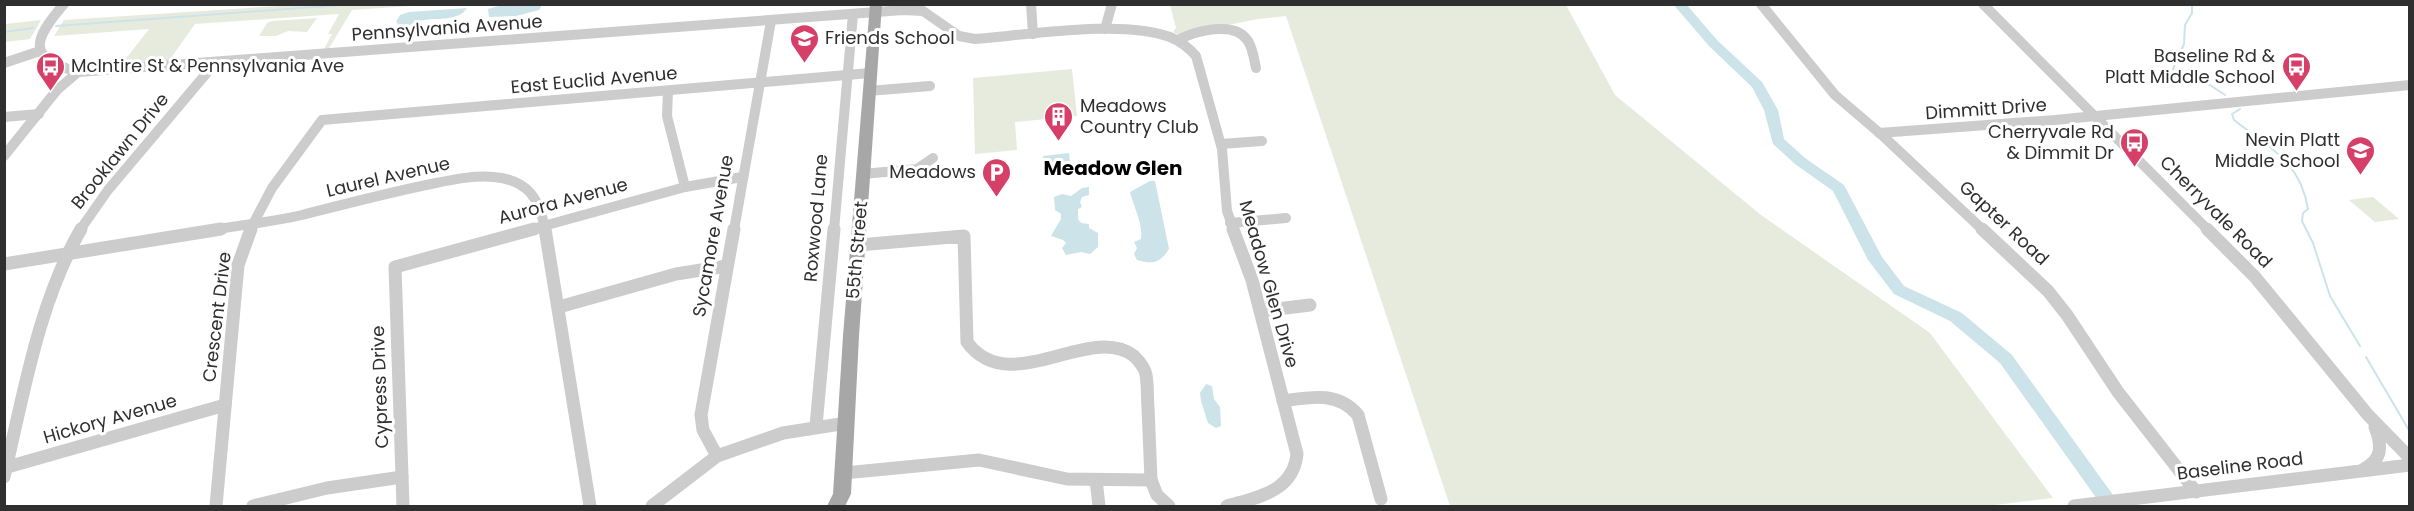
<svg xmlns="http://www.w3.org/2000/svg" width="2414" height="511" font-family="Poppins,sans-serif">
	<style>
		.green { fill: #e7ebde }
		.water { fill: #cce3e9 }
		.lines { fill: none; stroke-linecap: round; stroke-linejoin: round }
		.stream { stroke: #cce3e9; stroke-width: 2 }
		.river { fill: #cce3e9; fill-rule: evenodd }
		.minor-far1 { stroke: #ccc; stroke-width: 10 }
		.minor { stroke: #ccc; stroke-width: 13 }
		.major { fill: #a7a7a7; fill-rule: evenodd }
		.labels { text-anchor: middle; stroke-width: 6; stroke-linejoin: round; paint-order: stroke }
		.street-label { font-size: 18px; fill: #2f2f2f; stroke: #fff }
		.poi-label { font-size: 18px; fill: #2f2f2f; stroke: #fff; text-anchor: end }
		.neighbourhood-label { font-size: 20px; font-weight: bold; fill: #000; stroke: #fff }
	</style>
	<rect width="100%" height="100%" fill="#fff"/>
	<!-- green -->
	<g class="green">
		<polygon points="294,5 426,5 352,10 328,50 323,51 332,34 328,34 339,14 195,24 168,62 121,65 149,29 54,36 64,20"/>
		<polygon points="1170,5 1566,5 1615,95 1761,215 1930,333 2053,498 1987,506 1450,506 1286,16 1258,19 1179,35 1173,32 1176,28"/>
		<polygon points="317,18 307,32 288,31 276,36 259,36 267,23 272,21"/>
		<polygon points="41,20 30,39 5,42 5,24"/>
		<polygon points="1072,69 1077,116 1015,122 1017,150 975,154 973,78"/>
		<polygon points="2373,197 2399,219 2375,222 2349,200"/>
	</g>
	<!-- water -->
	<g class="water">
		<polygon points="502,5 542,4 542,5 539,10 516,16 489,17 488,9"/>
		<path d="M467,8C456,26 424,13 409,26L399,25L396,22L400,15L409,12Z"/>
		<polygon points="1069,153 1071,170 1059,171 1058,164 1051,165 1051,169 1044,170 1043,156"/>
		<path d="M1150,181H1155L1169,249C1160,263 1153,265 1137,260L1134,254L1137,248L1134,242L1141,239C1143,223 1134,208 1130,192Z"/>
		<polygon points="1089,187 1089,195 1082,197 1080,202 1082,207 1078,209 1078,219 1081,223 1089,224 1089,228 1098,233 1098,247 1090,254 1081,252 1066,255 1062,248 1066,243 1063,240 1051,236 1061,219 1061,214 1055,210 1054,197 1062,194 1071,196 1082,188"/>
		<polygon points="1206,384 1212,386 1214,399 1220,407 1221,426 1216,428 1208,423 1201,401 1200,393"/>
	</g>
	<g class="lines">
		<!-- stream -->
		<g class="stream">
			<polyline points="2192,4 2192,13 2185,25 2184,44 2173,69 2176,74 2210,85 2225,95"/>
			<polyline points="56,26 354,4"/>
			<polyline points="4,32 33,28"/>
			<path d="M2240,109L2232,114L2234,120C2269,148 2300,160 2308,209L2303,213L2302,221L2313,243L2330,296L2360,346"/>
			<polyline points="2366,357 2410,432"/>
		</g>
		<!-- river -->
		<polygon class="river" points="1673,4 1686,4 1717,40 1762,82 1778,110 1784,139 1805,158 1844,185 1882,257 1904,286 1962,313 2012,355 2121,506 2102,506 2000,363 1950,321 1894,294 1868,260 1833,191 1795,164 1773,144 1764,110 1752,87 1709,46"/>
		<!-- minor-far1 -->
		<g class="minor-far1">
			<path d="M64,4C33,40 26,58 78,72L903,10L923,11L959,36L975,39C1027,35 1123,19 1170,37C1180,41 1189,48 1196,56L1222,149L1227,211L1234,230"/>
			<polyline points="1031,4 1033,34"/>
			<polyline points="1761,4 1835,95 1883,136 1983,230"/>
			<polyline points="1983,4 2208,230"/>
			<polyline points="1105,29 1112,4"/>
			<path d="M1178,40C1195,31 1235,20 1248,41C1253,49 1254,59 1256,68"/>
			<polyline points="4,63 40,51"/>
			<polyline points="668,91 667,116 685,187"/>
			<polyline points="868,91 930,86"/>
			<polyline points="4,117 39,114"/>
			<polyline points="1879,133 2055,120 2410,85"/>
			<polyline points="1221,144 1262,141"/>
			<polyline points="4,156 57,90 78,72"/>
			<polyline points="863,174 917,169 933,158"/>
			<polyline points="1230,223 1286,218"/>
			<polyline points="80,230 108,190 216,62"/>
			<path d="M212,230C241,225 272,222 302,215C345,204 387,193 431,184C451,180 473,175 494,177C528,180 540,199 545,230"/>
			<polyline points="250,230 272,188 322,120 870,73"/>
			<polyline points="529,230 685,187 742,177"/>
			<polyline points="734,230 771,21"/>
			<polyline points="834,230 853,14"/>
		</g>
		<!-- minor -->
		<g class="minor">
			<polyline points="545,229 590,506"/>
			<polyline points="1982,229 2048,291 2067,315 2118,392 2196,492"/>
			<polyline points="2207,229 2255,277 2368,415 2410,458"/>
			<path d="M858,245L964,236L967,342C1009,400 1090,322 1134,356C1139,361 1145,368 1146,375C1148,385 1147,397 1148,407C1149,431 1150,456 1151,480L1157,495L1169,506"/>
			<polyline points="4,264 221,229"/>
			<polyline points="559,307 676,274 727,266"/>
			<polyline points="1261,311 1310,305"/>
			<path d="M1283,401C1311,397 1338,391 1358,415L1381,499"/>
			<polyline points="816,426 834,229"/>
			<polyline points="717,456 703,430 701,415 734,229"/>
			<polyline points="4,468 225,405"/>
			<path d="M2364,469C2383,459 2382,445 2375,427"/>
			<polyline points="844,473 979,460 1067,479 1151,480"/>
			<path d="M4,477C24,393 38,304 81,229"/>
			<polyline points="1096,480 1099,506"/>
			<polyline points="216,506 238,265 251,229"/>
			<polyline points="253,506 327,488 402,477"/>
			<polyline points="403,506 395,267 534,229"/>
			<polyline points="652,506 717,456 783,433 847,423"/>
			<path d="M1227,506C1258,497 1293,492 1297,454L1252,280L1233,229"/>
			<polyline points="2074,506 2410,465"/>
		</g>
		<!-- major -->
		<polygon class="major" points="870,4 882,4 859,336 851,494 845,506 827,506 833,494 843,336"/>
	</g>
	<!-- icons -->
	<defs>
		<symbol id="school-pin" viewBox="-11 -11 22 30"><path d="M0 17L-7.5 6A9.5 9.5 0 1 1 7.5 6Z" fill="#d64068" stroke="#fff"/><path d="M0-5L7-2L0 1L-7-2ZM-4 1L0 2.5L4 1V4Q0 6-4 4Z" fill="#fff"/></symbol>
		<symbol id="bus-pin" viewBox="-11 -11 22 30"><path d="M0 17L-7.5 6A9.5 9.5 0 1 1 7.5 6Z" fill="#d64068" stroke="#fff"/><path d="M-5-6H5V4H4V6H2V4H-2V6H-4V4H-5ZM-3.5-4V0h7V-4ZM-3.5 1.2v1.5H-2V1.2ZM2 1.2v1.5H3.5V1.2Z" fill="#fff"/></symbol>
		<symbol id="building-pin" viewBox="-11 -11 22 30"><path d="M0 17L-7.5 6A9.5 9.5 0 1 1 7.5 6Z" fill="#d64068" stroke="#fff"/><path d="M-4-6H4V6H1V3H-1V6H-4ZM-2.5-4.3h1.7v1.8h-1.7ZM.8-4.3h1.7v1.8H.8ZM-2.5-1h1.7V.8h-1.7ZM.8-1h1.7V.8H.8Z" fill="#fff"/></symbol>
		<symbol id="parking-pin" viewBox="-11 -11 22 30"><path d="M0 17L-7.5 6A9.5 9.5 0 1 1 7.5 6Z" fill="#d64068" stroke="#fff"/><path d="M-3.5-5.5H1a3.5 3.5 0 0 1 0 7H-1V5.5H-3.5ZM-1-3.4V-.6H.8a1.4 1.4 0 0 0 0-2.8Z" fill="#fff"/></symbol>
	</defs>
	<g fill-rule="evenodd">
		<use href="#school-pin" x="788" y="22" width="33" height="45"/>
		<use href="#bus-pin" x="34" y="50" width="33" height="45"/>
		<use href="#bus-pin" x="2280" y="50" width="33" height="45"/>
		<use href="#building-pin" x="1042" y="100" width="33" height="45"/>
		<use href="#bus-pin" x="2118" y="126" width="33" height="45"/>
		<use href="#school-pin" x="2344" y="134" width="33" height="45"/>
		<use href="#parking-pin" x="980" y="156" width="33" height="45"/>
	</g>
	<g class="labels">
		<!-- street labels -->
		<g class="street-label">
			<text transform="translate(447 28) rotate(-4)" y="6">Pennsylvania Avenue</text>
			<text transform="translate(594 80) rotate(-5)" y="6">East Euclid Avenue</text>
			<text transform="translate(1986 109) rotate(-4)" y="6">Dimmitt Drive</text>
			<text transform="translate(120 151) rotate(-51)" y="6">Brooklawn Drive</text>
			<text transform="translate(388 177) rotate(-13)" y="6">Laurel Avenue</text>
			<text transform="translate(563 201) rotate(-15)" y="6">Aurora Avenue</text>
			<text transform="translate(2216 212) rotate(45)" y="6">Cherryvale Road</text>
			<text transform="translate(816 218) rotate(-85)" y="6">Roxwood Lane</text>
			<text transform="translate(2004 223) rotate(43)" y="6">Gapter Road</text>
			<text transform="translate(713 236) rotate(-80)" y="6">Sycamore Avenue</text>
			<text transform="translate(857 250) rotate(-85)" y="6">55th Street</text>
			<text transform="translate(1269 284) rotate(74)" y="6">Meadow Glen Drive</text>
			<text transform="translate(217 317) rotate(-83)" y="6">Crescent Drive</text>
			<text transform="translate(380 387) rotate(-92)" y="6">Cypress Drive</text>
			<text transform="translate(110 419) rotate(-16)" y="6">Hickory Avenue</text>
			<text transform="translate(2240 466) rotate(-7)" y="6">Baseline Road</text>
		</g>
		<!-- poi labels -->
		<g class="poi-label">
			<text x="825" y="44" text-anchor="start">Friends School</text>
			<text x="2275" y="62">Baseline Rd &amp;<tspan x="2275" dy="21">Platt Middle School</tspan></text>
			<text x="71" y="72" text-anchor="start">McIntire St &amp; Pennsylvania Ave</text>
			<text x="1080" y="112" text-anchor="start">Meadows<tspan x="1080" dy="21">Country Club</tspan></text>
			<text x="2114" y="138">Cherryvale Rd<tspan x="2114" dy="21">&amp; Dimmit Dr</tspan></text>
			<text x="2340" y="146">Nevin Platt<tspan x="2340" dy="21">Middle School</tspan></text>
			<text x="976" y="178">Meadows</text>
		</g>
		<!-- neighbourhood labels -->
		<g class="neighbourhood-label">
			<text x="1113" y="175">Meadow Glen</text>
		</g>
	</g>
	<!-- border -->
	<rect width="2414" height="511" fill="none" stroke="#2f2f2f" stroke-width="12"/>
</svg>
